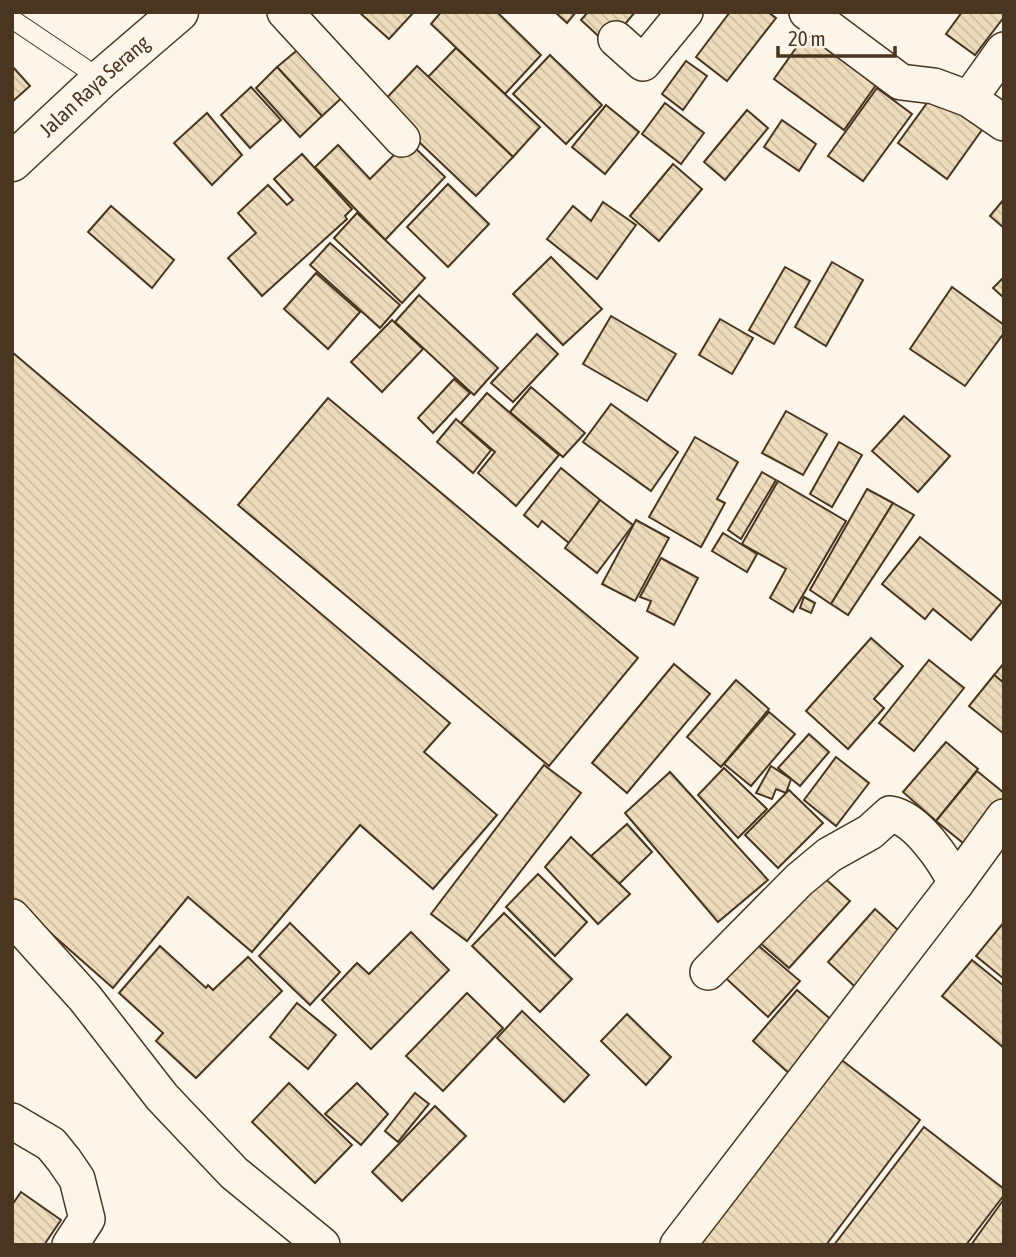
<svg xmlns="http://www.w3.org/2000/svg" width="1016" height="1257" font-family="'Asap Condensed',sans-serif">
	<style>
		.building { fill: url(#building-back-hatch); stroke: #4a3520; stroke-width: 2 }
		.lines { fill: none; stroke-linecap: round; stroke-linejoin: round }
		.lane-casing { stroke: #4a3520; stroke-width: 20 }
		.street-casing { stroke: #4a3520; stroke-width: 38 }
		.highway-casing { stroke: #4a3520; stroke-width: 41 }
		.lane { stroke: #fbf6e9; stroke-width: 18 }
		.street { stroke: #fbf6e9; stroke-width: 35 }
		.highway { stroke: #fbf6e9; stroke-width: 38 }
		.labels { text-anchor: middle; stroke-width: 5; stroke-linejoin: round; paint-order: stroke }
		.street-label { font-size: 21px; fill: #4a3520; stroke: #fbf6e9 }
	</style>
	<defs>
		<pattern id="building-back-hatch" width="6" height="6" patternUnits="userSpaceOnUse" patternTransform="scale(1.75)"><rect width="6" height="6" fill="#ecdcbc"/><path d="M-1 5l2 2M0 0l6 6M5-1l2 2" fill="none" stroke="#ccbda1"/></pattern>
	</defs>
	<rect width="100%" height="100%" fill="#fbf6e9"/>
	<!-- building -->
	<g class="building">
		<polygon points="359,12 414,12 389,39"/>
		<polygon points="441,12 497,12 541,55 505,94 431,24"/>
		<polygon points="555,12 576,12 567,23"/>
		<polygon points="588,12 635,12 608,45 581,20"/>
		<polygon points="730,12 768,12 776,18 727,81 696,57"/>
		<polygon points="962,12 1004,12 1004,17 975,55 946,34"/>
		<polygon points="806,34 876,85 844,130 774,79"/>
		<polygon points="301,47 345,95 322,116 277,67"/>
		<polygon points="456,48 540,127 513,157 428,77"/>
		<polygon points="550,55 602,105 566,144 513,94"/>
		<polygon points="686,61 707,76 683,110 662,94"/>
		<polygon points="12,66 30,86 12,102"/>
		<polygon points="417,66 513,157 476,196 380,105"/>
		<polygon points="277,67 322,116 300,137 256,88"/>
		<polygon points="251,87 281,120 250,148 221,115"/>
		<polygon points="877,88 912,114 863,181 828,156"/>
		<polygon points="935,92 984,127 947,179 898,143"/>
		<polygon points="665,103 704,133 681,164 642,134"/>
		<polygon points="606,105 639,132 605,174 572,147"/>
		<polygon points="747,110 768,128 725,180 704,162"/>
		<polygon points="207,113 242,155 212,185 174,143"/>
		<polygon points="782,120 816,144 799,171 764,147"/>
		<polygon points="408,141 445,177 385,240 315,167 338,145 370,179"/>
		<polygon points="302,154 352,209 345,216 347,219 262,296 228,258 256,233 238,213 268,185 287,205 293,200 274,179"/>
		<polygon points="673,164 702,189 659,241 630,216"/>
		<polygon points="448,184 489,224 448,267 407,227"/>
		<polygon points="1004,199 1004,228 990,216"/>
		<polygon points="603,202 636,225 597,279 547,239 573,206 591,221"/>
		<polygon points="111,206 174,260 152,288 88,232"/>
		<polygon points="357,213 425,278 402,303 334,238"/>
		<polygon points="330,243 400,305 380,328 310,265"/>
		<polygon points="551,257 602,309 563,345 513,294"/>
		<polygon points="832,262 863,280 826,346 795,327"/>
		<polygon points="785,267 810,281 774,344 749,330"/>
		<polygon points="316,273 360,312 328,349 284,309"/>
		<polygon points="1004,277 1004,298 993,288"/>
		<polygon points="952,287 1004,325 1004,333 965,386 910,349"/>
		<polygon points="419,295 498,368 474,395 395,322"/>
		<polygon points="611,316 676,354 647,401 583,364"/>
		<polygon points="720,319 753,338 732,374 699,355"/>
		<polygon points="392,320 423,349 382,392 351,362"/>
		<polygon points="537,334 558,354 513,402 491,383"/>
		<polygon points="12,352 450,723 424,752 497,815 433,889 360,825 252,952 188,897 113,988 12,899"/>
		<polygon points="454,379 470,393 433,433 418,418"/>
		<polygon points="531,387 585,433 563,457 510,412"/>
		<polygon points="487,393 559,455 516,506 478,473 495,452 461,423"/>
		<polygon points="328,398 638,658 549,766 238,505"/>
		<polygon points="611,404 678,452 651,491 583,442"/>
		<polygon points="786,411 827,434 803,475 762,453"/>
		<polygon points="904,416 950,456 918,492 872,451"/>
		<polygon points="456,419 491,450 473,473 437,442"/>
		<polygon points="695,437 738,462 717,499 725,503 701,547 649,517"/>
		<polygon points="839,442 862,455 832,507 810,494"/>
		<polygon points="561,468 600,500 569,543 542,521 538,527 524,515"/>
		<polygon points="762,472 776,480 741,539 728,530"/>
		<polygon points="778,481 846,521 793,612 770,598 786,569 742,544"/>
		<polygon points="867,489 893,503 831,604 810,590"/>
		<polygon points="600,500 633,525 597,573 565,548"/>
		<polygon points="893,503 914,515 848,615 831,604"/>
		<polygon points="636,520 669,538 635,601 602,584"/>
		<polygon points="723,533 757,554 747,572 712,551"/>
		<polygon points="920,537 1002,602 971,640 933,609 925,619 882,584"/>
		<polygon points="661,558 698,578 674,625 647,611 651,601 640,597"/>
		<polygon points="804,597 815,603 811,613 800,608"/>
		<polygon points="871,638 903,666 874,699 884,708 848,749 806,711"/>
		<polygon points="929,660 964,688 914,751 879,723"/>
		<polygon points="1004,663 1004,683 994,675"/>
		<polygon points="674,664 710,694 627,793 592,763"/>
		<polygon points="994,675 1004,683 1004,734 969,706"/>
		<polygon points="736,680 769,709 721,767 687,737"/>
		<polygon points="769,712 795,734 751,786 724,764"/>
		<polygon points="809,734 829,752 800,786 778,768"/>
		<polygon points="946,742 978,769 936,821 903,792"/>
		<polygon points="836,757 869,783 836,826 804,800"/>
		<polygon points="544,765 581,793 467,941 431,914"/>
		<polygon points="771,766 791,779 786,793 776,789 772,799 756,793"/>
		<polygon points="724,768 767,809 738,838 698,795"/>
		<polygon points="977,771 1004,793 1004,803 968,847 936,821"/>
		<polygon points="670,772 768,880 718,922 625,813"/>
		<polygon points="789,790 823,823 778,868 745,835"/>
		<polygon points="627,824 652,852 619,884 591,856"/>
		<polygon points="571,837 630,894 598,924 545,867"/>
		<polygon points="538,874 587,922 555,956 506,907"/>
		<polygon points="820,874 850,901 789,968 759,942"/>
		<polygon points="875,909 910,941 862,993 828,962"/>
		<polygon points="504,913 572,979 540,1012 472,946"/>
		<polygon points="1004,922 1004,979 976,956"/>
		<polygon points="290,923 340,972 310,1005 259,956"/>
		<polygon points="411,932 449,970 371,1049 322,1000 357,963 369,974"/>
		<polygon points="747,936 800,981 768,1017 718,971"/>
		<polygon points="160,946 206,988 208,985 213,990 248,957 282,991 196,1078 156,1041 163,1033 119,993"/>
		<polygon points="972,960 1004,986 1004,1048 942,996"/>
		<polygon points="797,990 835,1023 791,1075 753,1041"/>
		<polygon points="467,993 503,1028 443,1091 406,1056"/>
		<polygon points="297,1003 336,1035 308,1069 270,1037"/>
		<polygon points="522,1011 589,1075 564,1102 497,1038"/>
		<polygon points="627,1014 671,1057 646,1085 601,1041"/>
		<polygon points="839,1058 920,1120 826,1245 696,1245"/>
		<polygon points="289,1083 352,1145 315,1183 252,1122"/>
		<polygon points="357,1083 388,1114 361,1145 325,1114"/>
		<polygon points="415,1093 429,1104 398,1142 385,1131"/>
		<polygon points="435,1106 466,1136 402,1201 372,1172"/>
		<polygon points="924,1127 1004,1189 1004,1195 966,1245 834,1245"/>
		<polygon points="21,1192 61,1220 44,1245 12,1245 12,1205"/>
		<polygon points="1004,1199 1004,1245 971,1245"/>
	</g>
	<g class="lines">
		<defs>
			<polyline id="lane" points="12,19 101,79"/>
			<g id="street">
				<polyline points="285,12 402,139"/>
				<polyline points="807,12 901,82 934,86 969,99 1004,123"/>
				<polyline points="616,39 643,63 685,12"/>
				<polyline points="969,99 1004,50"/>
				<polyline points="12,917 85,998 162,1097 234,1173 322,1245"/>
				<path d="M708,972L799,880L829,855L870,832L890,814C917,818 945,861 956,883"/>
				<polyline points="12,1121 51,1144 64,1160 77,1179 87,1219 70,1245"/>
				<polyline points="678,1245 956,883 1004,817"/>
			</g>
			<g id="highway">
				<path id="s1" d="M12,162L101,79L179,12"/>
			</g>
		</defs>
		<!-- lane casing -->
		<use href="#lane" class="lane-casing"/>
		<!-- street casing -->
		<use href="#street" class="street-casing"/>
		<!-- highway casing -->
		<use href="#highway" class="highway-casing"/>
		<!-- lane -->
		<use href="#lane" class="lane"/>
		<!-- street -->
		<use href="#street" class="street"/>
		<!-- highway -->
		<use href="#highway" class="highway"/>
	</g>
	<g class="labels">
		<!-- street labels -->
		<g class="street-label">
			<text dy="7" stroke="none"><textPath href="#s1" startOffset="112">Jalan Raya Serang</textPath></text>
		</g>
	</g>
	<!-- border -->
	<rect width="1016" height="1257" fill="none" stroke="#4a3520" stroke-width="28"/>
	<!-- scale -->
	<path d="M778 46v10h117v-10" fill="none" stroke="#4a3520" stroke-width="3.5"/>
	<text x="788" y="46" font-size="21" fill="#4a3520" stroke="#fbf6e9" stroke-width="5" paint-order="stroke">20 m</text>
</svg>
